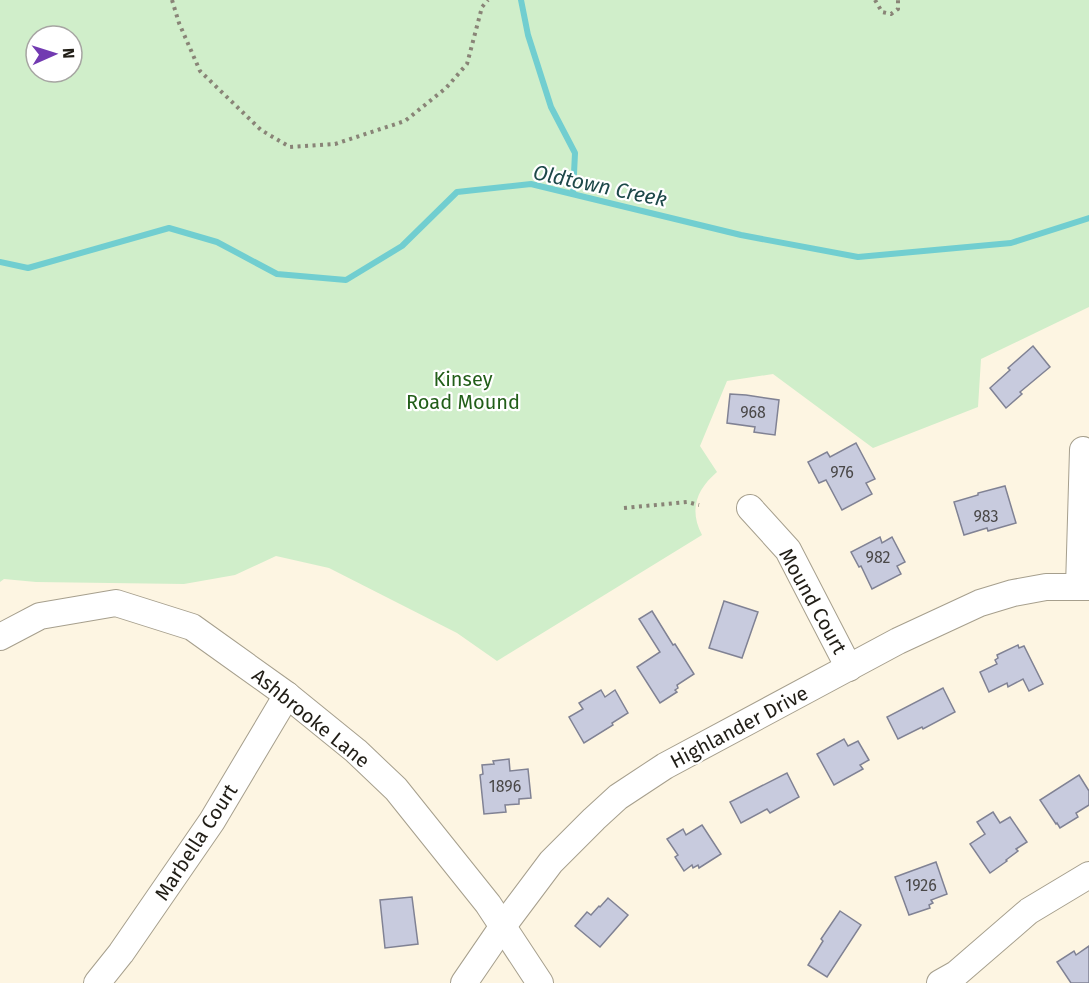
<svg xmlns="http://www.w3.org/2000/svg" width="1089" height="983" font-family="'Fira Sans',sans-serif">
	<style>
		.green { fill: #d0eeca; fill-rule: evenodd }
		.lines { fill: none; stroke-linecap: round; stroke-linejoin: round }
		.stream { stroke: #71ced0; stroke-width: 6 }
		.building { fill: #c8cbde; stroke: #808294; stroke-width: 1.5 }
		.minor-casing { stroke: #a69f8d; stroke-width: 28 }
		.path { stroke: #898477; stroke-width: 4; stroke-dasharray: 3 4.5; stroke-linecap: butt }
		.minor { stroke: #fff; stroke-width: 26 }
		.labels { text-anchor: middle; stroke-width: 4.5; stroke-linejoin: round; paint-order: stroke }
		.number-label { font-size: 16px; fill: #4a4848 }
		.park-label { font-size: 20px; fill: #225e19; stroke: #fff }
		.street-label { font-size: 20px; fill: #201d16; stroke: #fff }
		.water-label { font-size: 21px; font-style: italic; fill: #1d4849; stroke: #fff }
	</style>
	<rect width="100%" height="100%" fill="#fdf5e2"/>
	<!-- green -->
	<path class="green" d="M0,0H1089V307L981,359L978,407L873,448L773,374L727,381L700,446L717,472C696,490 689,510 702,535L497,661L457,633L329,568L276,556L235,575L184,584L36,582L4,579L0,582ZM36,36H72V72H36Z"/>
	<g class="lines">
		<!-- stream -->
		<g class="stream">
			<polyline points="521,0 528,35 551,107 575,153 573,194"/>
			<polyline points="0,262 28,268 169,228 217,242 277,274 346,280 402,246 457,192 531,184 741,235 858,257 1011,243 1089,218"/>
		</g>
	</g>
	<!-- building -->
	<g class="building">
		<polygon points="1033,346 1050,367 1020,392 1022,394 1006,408 990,388 1010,370 1008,368"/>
		<polygon points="730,394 746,395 779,400 775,435 754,432 755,427 727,423"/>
		<polygon points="856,443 875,479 866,483 872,494 842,510 826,480 819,483 808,462 827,452 830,457"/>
		<polygon points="1005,486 1016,523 988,531 987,528 964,535 954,502 978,495 978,493"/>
		<polygon points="880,537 882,543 892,537 905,562 897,566 901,574 872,589 861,566 859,567 851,552"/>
		<polygon points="724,601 758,612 742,658 709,648"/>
		<polygon points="652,611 673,645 675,644 694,674 677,685 678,688 675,690 677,692 660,703 637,667 660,652 639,619"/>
		<polygon points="1018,645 1019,648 1024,646 1043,684 1029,691 1023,679 1008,687 1007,683 989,692 980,672 997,664 995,660 998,658 997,655"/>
		<polygon points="943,688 955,712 923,729 922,727 898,739 887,717"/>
		<polygon points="601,690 605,697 615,690 628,713 612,723 613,725 584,743 569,717 583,709 579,703"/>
		<polygon points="844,739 848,746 858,741 869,760 860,765 863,769 834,785 817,754"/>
		<polygon points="509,759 510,771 528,769 531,798 519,799 519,804 505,805 506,812 484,814 480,775 483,774 482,765 494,764 493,761"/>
		<polygon points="787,773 799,797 770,813 767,809 741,823 730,802"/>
		<polygon points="1079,775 1089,791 1089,805 1076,813 1078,817 1060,828 1057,823 1056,824 1040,800"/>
		<polygon points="993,812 1000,823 1010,817 1027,842 1016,849 1018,851 1006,860 1007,861 990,873 970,844 985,834 977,822"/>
		<polygon points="702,825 721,854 699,868 698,865 693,868 692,865 684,871 675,857 678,855 667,839 683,829 686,835"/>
		<polygon points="936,862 947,894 931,900 933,903 929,905 930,908 909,915 895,877"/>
		<polygon points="412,897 418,944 385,948 380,900"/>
		<polygon points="608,898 628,915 600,947 575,926 587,912 591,915 599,906 600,907"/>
		<polygon points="840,911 861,925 827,977 808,965 823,941 821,939"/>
		<polygon points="1089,946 1089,983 1071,983 1057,962 1074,951 1076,955"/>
	</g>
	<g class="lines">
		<defs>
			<g id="minor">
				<polyline points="750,508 788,550 849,668"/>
				<polyline points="1079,587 1083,450"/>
				<polyline points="0,637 40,616 116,603 192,627 287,695 356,751 396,789 488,904 540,983"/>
				<polyline points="97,983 121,953 212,821 287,695"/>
				<polyline points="464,983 503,926 551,862 594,819 618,797 665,766 898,641 980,603 1013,593 1046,587 1089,587"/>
				<polyline points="940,983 956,974 1029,911 1089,875"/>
			</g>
		</defs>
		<!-- minor casing -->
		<use href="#minor" class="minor-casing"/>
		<!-- path -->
		<g class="path">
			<polyline points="172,0 179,23 200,71 261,130 290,147 335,144 405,121 446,88 467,64 482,7 488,0"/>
			<polyline points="875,0 882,12 891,14 898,9 898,0"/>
			<polyline points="624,508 687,502 699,505"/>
		</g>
		<!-- minor -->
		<use href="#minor" class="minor"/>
	</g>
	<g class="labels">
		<!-- number labels -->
		<g class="number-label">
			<text x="753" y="418">968</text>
			<text x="842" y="478">976</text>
			<text x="986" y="522">983</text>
			<text x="878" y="563">982</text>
			<text x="505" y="792">1896</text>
			<text x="921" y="891">1926</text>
		</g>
		<!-- park labels -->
		<g class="park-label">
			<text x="463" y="386">Kinsey<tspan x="463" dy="23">Road Mound</tspan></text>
		</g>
		<!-- street labels -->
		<g class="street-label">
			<text transform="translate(813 601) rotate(61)" y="7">Mound Court</text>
			<text transform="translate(311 718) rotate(39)" y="7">Ashbrooke Lane</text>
			<text transform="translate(739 727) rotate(-28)" y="7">Highlander Drive</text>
			<text transform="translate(196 842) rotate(-57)" y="7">Marbella Court</text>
		</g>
		<!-- water labels -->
		<g class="water-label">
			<text transform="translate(600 186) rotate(12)" y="7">Oldtown Creek</text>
		</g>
	</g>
	<!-- north arrow -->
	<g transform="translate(54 54) rotate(87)"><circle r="28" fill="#ffffff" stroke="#a6a5a2" stroke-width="1.5"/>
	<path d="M0-4.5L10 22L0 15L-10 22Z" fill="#723ab1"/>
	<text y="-9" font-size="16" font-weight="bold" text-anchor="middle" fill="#201d16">N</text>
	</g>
</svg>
